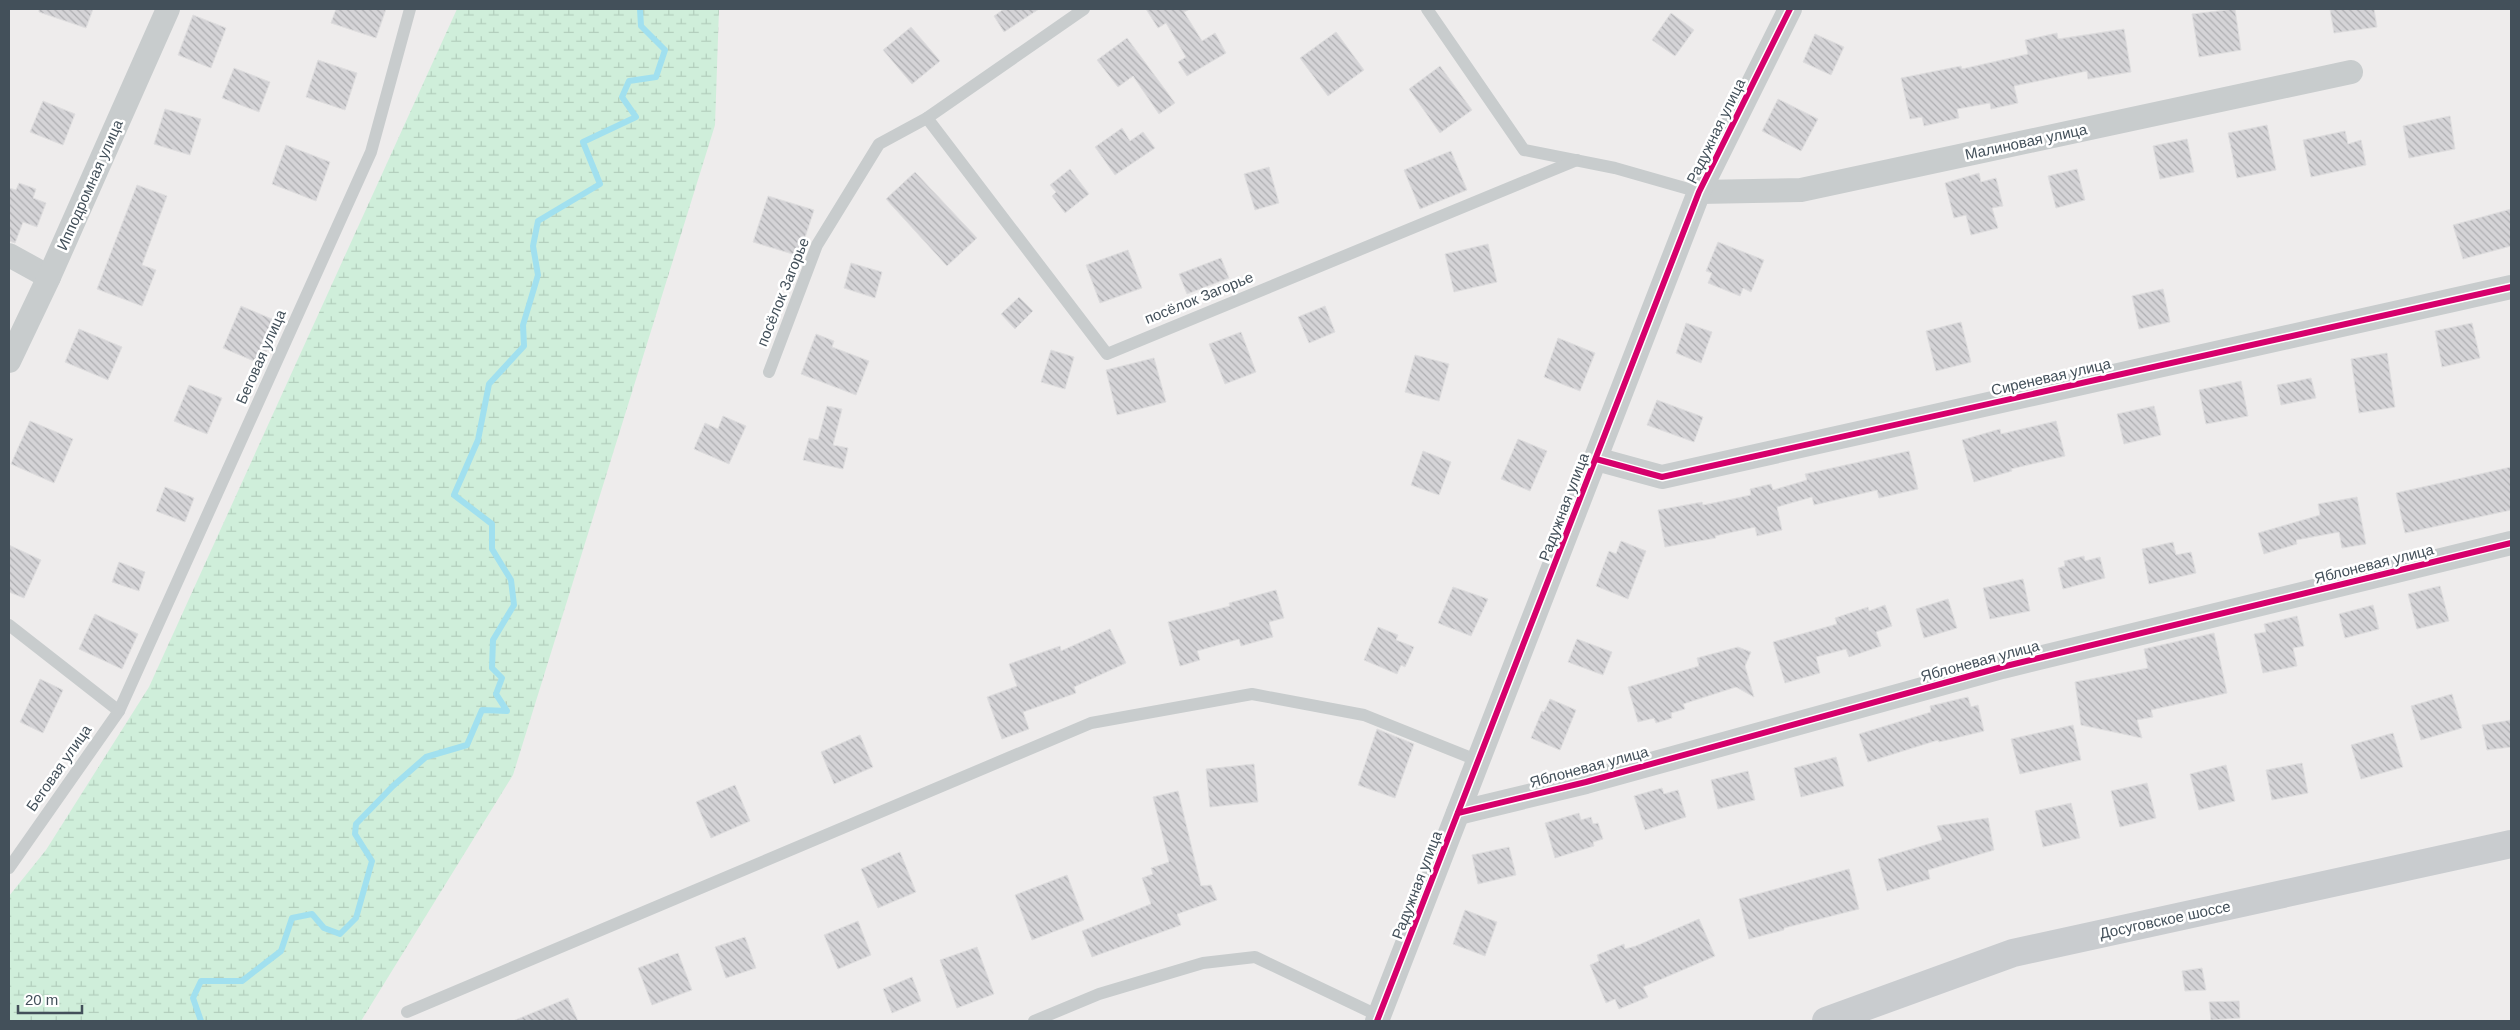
<svg xmlns="http://www.w3.org/2000/svg" width="2520" height="1030" font-family="Helvetica,sans-serif">
	<style>
		.wetland { fill: url(#wetland-marsh) }
		.lines { fill: none; stroke-linecap: round; stroke-linejoin: round }
		.stream { stroke: #a1e0ef; stroke-width: 6 }
		.building { fill: url(#building-back-hatch); stroke: #dfdedf }
		.service { stroke: #c8cccd; stroke-width: 12 }
		.minor { stroke: #c8cccd; stroke-width: 24 }
		.secondary { stroke: #c9cccf; stroke-width: 28 }
		.cycleway-casing { stroke: #fff; stroke-width: 9 }
		.cycleway { stroke: #d6006c; stroke-width: 6 }
		.labels { text-anchor: middle; stroke-width: 5; stroke-linejoin: round; paint-order: stroke }
		.street-label { font-size: 15px; fill: #43505a; stroke: #fff }
	</style>
	<defs>
		<pattern id="wetland-marsh" width="20" height="14" patternUnits="userSpaceOnUse" patternTransform="scale(1.25)"><rect width="20" height="14" fill="#cfeeda"/><path d="M1 5h8M5 5V1M11 12h8M15 12V8" fill="none" stroke="#b3cebd"/></pattern>
		<pattern id="building-back-hatch" width="6" height="6" patternUnits="userSpaceOnUse" patternTransform="scale(1.25)"><rect width="6" height="6" fill="#d5d4d7"/><path d="M-1 5l2 2M0 0l6 6M5-1l2 2" fill="none" stroke="#aeaeb1"/></pattern>
	</defs>
	<rect width="100%" height="100%" fill="#eeecec"/>
	<!-- wetland -->
	<polygon class="wetland" points="457,9 719,9 715,125 513,775 361,1021 9,1021 9,896 46,850 149,687"/>
	<g class="lines">
		<!-- stream -->
		<polyline class="stream" points="201,1021 193,998 201,981 242,981 281,951 292,918 312,914 324,928 340,934 356,918 372,861 355,834 356,824 393,786 426,757 467,745 482,710 507,711 496,694 502,678 492,668 493,640 514,605 511,580 492,549 492,524 454,495 478,440 489,384 524,346 523,325 538,275 533,246 538,221 600,184 583,142 636,117 622,97 629,81 656,77 665,50 641,26 640,9"/>
	</g>
	<!-- building -->
	<g class="building">
		<polygon points="39,9 93,9 86,28 39,12"/>
		<polygon points="336,9 386,9 376,38 331,23"/>
		<polygon points="1004,9 1039,9 1004,32 994,16"/>
		<polygon points="1146,9 1190,9 1184,12 1202,41 1215,33 1226,53 1187,76 1178,62 1186,57 1166,23 1158,28"/>
		<polygon points="2235,9 2241,50 2199,57 2192,14"/>
		<polygon points="2330,9 2374,9 2377,27 2334,33"/>
		<polygon points="1671,13 1694,30 1675,56 1652,40"/>
		<polygon points="193,15 226,28 211,68 178,55"/>
		<polygon points="911,27 940,61 912,84 883,50"/>
		<polygon points="2124,29 2131,72 2088,79 2087,71 2014,86 2018,103 1991,109 1990,103 1957,109 1959,118 1924,126 1922,117 1910,119 1901,78 1961,66 1962,69 2028,54 2025,40 2057,33 2058,39"/>
		<polygon points="1336,32 1364,70 1328,96 1300,58"/>
		<polygon points="1815,34 1844,47 1831,75 1803,62"/>
		<polygon points="1127,38 1175,103 1159,114 1133,76 1118,87 1097,60"/>
		<polygon points="318,60 357,73 345,110 306,97"/>
		<polygon points="1440,66 1472,110 1440,133 1409,89"/>
		<polygon points="234,68 270,82 259,112 222,98"/>
		<polygon points="1778,99 1818,119 1801,151 1762,131"/>
		<polygon points="43,101 75,114 63,145 30,132"/>
		<polygon points="165,109 201,119 190,155 154,144"/>
		<polygon points="2450,116 2455,149 2409,158 2403,126"/>
		<polygon points="2267,125 2276,170 2237,178 2228,133"/>
		<polygon points="1122,128 1130,141 1143,132 1155,148 1115,175 1095,147"/>
		<polygon points="2345,131 2348,144 2361,140 2366,165 2311,177 2303,140"/>
		<polygon points="2187,139 2194,172 2160,179 2153,146"/>
		<polygon points="286,145 330,162 316,201 272,184"/>
		<polygon points="1451,151 1467,190 1420,209 1404,170"/>
		<polygon points="1269,167 1279,203 1255,210 1244,174"/>
		<polygon points="1070,169 1089,194 1065,213 1052,196 1056,192 1050,185"/>
		<polygon points="2077,169 2085,200 2056,208 2048,176"/>
		<polygon points="915,172 977,238 947,266 886,199"/>
		<polygon points="1979,173 1981,182 1996,178 2003,206 1992,208 1998,228 1971,235 1966,215 1954,218 1945,183"/>
		<polygon points="19,183 36,189 33,198 46,203 37,227 23,222 15,243 9,241 9,188 16,190"/>
		<polygon points="137,185 167,196 142,265 156,270 142,306 97,289"/>
		<polygon points="768,196 814,210 799,256 753,242"/>
		<polygon points="2511,209 2511,246 2463,259 2453,225"/>
		<polygon points="1718,242 1764,260 1751,292 1743,288 1740,296 1708,283 1712,273 1706,271"/>
		<polygon points="1488,244 1497,282 1454,292 1445,254"/>
		<polygon points="1128,250 1142,288 1100,303 1086,265"/>
		<polygon points="1221,258 1229,278 1187,294 1179,274"/>
		<polygon points="851,263 882,272 875,298 844,288"/>
		<polygon points="2163,289 2170,322 2139,329 2132,296"/>
		<polygon points="1019,297 1033,311 1015,329 1001,314"/>
		<polygon points="241,306 279,322 261,364 223,348"/>
		<polygon points="1325,306 1335,332 1309,343 1298,317"/>
		<polygon points="1961,322 1971,362 1936,371 1926,331"/>
		<polygon points="1686,323 1712,332 1701,363 1676,353"/>
		<polygon points="2472,323 2480,358 2442,367 2435,331"/>
		<polygon points="79,329 122,347 108,380 65,362"/>
		<polygon points="1241,332 1256,372 1225,384 1209,344"/>
		<polygon points="816,334 834,341 832,347 869,361 856,395 801,374"/>
		<polygon points="1558,338 1595,353 1580,391 1544,377"/>
		<polygon points="1051,350 1074,357 1065,389 1041,382"/>
		<polygon points="2387,353 2395,407 2359,413 2351,359"/>
		<polygon points="1415,355 1449,364 1439,401 1405,392"/>
		<polygon points="1154,358 1166,402 1117,415 1106,370"/>
		<polygon points="2311,378 2316,398 2281,405 2277,385"/>
		<polygon points="2241,381 2248,416 2206,424 2199,390"/>
		<polygon points="189,385 222,398 207,434 174,421"/>
		<polygon points="1657,400 1703,417 1694,442 1647,425"/>
		<polygon points="827,406 842,409 833,445 848,448 843,469 803,460 809,438 818,440"/>
		<polygon points="2154,406 2161,435 2124,444 2117,414"/>
		<polygon points="723,416 746,426 729,464 694,449 705,423 718,429"/>
		<polygon points="30,421 73,439 54,483 11,464"/>
		<polygon points="2056,421 2065,456 2011,469 2012,471 1974,482 1962,440 2000,429 2001,434"/>
		<polygon points="1518,439 1547,451 1530,491 1501,479"/>
		<polygon points="1423,451 1451,462 1439,495 1411,485"/>
		<polygon points="1909,451 1918,489 1879,498 1877,490 1814,505 1812,497 1777,507 1782,530 1757,536 1755,527 1715,536 1716,538 1665,547 1658,510 1702,502 1703,505 1723,501 1751,495 1750,489 1771,484 1773,490 1807,480 1805,474"/>
		<polygon points="2511,467 2511,510 2405,533 2396,493"/>
		<polygon points="165,487 194,498 185,522 156,511"/>
		<polygon points="2357,497 2366,544 2342,548 2339,532 2296,540 2297,544 2264,554 2258,533 2320,515 2318,504"/>
		<polygon points="1621,541 1646,551 1628,599 1596,586 1609,551 1616,554"/>
		<polygon points="2173,542 2176,555 2191,552 2196,573 2149,584 2142,549"/>
		<polygon points="9,545 41,560 24,598 9,592"/>
		<polygon points="2084,556 2085,561 2100,557 2105,578 2063,589 2058,568 2065,566 2064,561"/>
		<polygon points="119,562 145,572 139,591 112,582"/>
		<polygon points="2023,579 2030,611 1990,619 1983,588"/>
		<polygon points="2440,586 2449,621 2417,629 2408,594"/>
		<polygon points="1453,587 1488,599 1471,636 1438,623"/>
		<polygon points="1276,590 1284,618 1269,622 1273,637 1241,646 1239,639 1197,651 1200,660 1180,666 1168,622 1230,606 1229,603"/>
		<polygon points="1948,599 1957,628 1924,638 1916,609"/>
		<polygon points="1885,605 1892,626 1876,632 1881,646 1849,657 1846,649 1816,657 1820,673 1785,683 1773,642 1837,624 1835,618 1868,607 1869,611"/>
		<polygon points="2373,605 2379,629 2345,638 2339,614"/>
		<polygon points="95,614 138,634 122,669 79,649"/>
		<polygon points="2297,616 2304,646 2293,648 2297,666 2263,673 2254,634 2266,632 2264,624"/>
		<polygon points="1378,627 1398,635 1396,640 1414,647 1405,667 1401,665 1397,674 1364,660"/>
		<polygon points="1110,629 1126,663 1074,687 1076,693 1023,712 1029,729 1002,739 987,697 1017,686 1009,664 1060,646 1061,651"/>
		<polygon points="2214,633 2227,693 2151,710 2153,717 2137,720 2142,738 2081,725 2075,682 2148,668 2144,649"/>
		<polygon points="1577,639 1612,652 1603,675 1568,662"/>
		<polygon points="1738,647 1751,652 1745,666 1754,697 1736,687 1683,704 1685,709 1671,713 1672,718 1656,723 1654,718 1638,722 1628,687 1699,666 1697,658"/>
		<polygon points="40,679 63,690 43,733 20,722"/>
		<polygon points="2452,694 2462,728 2421,740 2411,706"/>
		<polygon points="1968,697 1971,707 1978,705 1984,731 1939,742 1938,740 1868,762 1859,734 1931,712 1930,706"/>
		<polygon points="1550,699 1576,710 1560,750 1531,738 1542,711 1544,712"/>
		<polygon points="2511,720 2511,747 2487,750 2482,725"/>
		<polygon points="2073,725 2081,760 2020,774 2011,739"/>
		<polygon points="1377,729 1414,744 1395,798 1358,785"/>
		<polygon points="2393,733 2403,767 2361,779 2351,745"/>
		<polygon points="860,735 873,767 834,784 821,752"/>
		<polygon points="1836,757 1844,786 1801,797 1794,768"/>
		<polygon points="2302,763 2308,793 2272,800 2266,770"/>
		<polygon points="1254,764 1258,802 1210,807 1206,769"/>
		<polygon points="2226,765 2235,801 2199,810 2190,774"/>
		<polygon points="1748,771 1755,800 1718,809 1711,780"/>
		<polygon points="2147,783 2156,818 2120,827 2111,791"/>
		<polygon points="735,785 750,821 711,838 696,802"/>
		<polygon points="1662,788 1664,794 1678,790 1686,817 1645,830 1634,796"/>
		<polygon points="1178,791 1201,886 1211,885 1217,900 1177,914 1181,925 1092,957 1082,931 1151,904 1142,878 1153,874 1151,868 1169,862 1153,797"/>
		<polygon points="2071,803 2080,838 2043,847 2035,811"/>
		<polygon points="1579,813 1581,820 1591,817 1593,824 1598,823 1603,839 1593,842 1594,846 1555,858 1545,823"/>
		<polygon points="1988,818 1994,850 1928,870 1930,879 1887,891 1878,859 1942,840 1937,826"/>
		<polygon points="1509,847 1516,875 1478,884 1472,855"/>
		<polygon points="900,852 916,892 878,908 861,869"/>
		<polygon points="1849,869 1859,909 1784,928 1784,930 1749,939 1739,899"/>
		<polygon points="1067,875 1084,920 1032,940 1015,895"/>
		<polygon points="1465,910 1497,922 1485,956 1453,944"/>
		<polygon points="1699,919 1715,956 1643,987 1648,997 1619,1009 1615,999 1606,1003 1590,965 1599,961 1597,955 1624,944 1625,949 1636,946"/>
		<polygon points="858,921 871,955 838,969 824,935"/>
		<polygon points="745,937 756,968 726,978 715,947"/>
		<polygon points="977,947 994,994 957,1008 940,960"/>
		<polygon points="678,953 692,990 652,1005 638,968"/>
		<polygon points="2202,968 2206,990 2185,991 2182,971"/>
		<polygon points="912,977 921,1001 892,1013 883,989"/>
		<polygon points="568,998 578,1021 513,1021"/>
		<polygon points="2239,1001 2240,1018 2211,1020 2209,1002"/>
	</g>
	<g class="lines">
		<!-- service -->
		<g class="service">
			<polyline points="1427,9 1524,150 1615,168 1699,192"/>
			<polyline points="927,118 1107,354 1577,160"/>
			<polyline points="769,372 817,245 879,144 927,118 1084,9"/>
			<polyline points="9,625 119,711 371,152 410,9"/>
			<polyline points="9,868 119,711"/>
			<polyline points="407,1012 1091,723 1252,694 1364,715 1479,761"/>
			<polyline points="1034,1021 1099,994 1203,963 1255,957 1379,1016"/>
		</g>
		<!-- minor -->
		<g class="minor">
			<polyline points="1699,192 1801,190 2351,72"/>
			<polyline points="9,255 49,277"/>
			<polyline points="9,361 49,277 168,9"/>
			<polyline points="1596,459 1662,477 2511,287"/>
			<polyline points="1458,813 1586,782 2002,667 2511,543"/>
			<polyline points="1377,1021 1699,192 1790,9"/>
		</g>
		<!-- secondary -->
		<polyline class="secondary" points="1826,1021 2013,953 2511,844"/>
		<defs>
			<g id="cycleway">
				<polyline points="1596,459 1662,477 2511,287"/>
				<polyline points="1458,813 1586,782 2002,667 2511,543"/>
				<polyline points="1377,1021 1699,192 1790,9"/>
			</g>
		</defs>
		<!-- cycleway casing -->
		<use href="#cycleway" class="cycleway-casing"/>
		<!-- cycleway -->
		<use href="#cycleway" class="cycleway"/>
	</g>
	<g class="labels">
		<!-- street labels -->
		<g class="street-label">
			<text transform="translate(1716 131) rotate(-64)" y="5">Радужная улица</text>
			<text transform="translate(2026 142) rotate(-12)" y="5">Малиновая улица</text>
			<text transform="translate(90 185) rotate(-66)" y="5">Ипподромная улица</text>
			<text transform="translate(783 292) rotate(-68)" y="5">посёлок Загорье</text>
			<text transform="translate(1199 298) rotate(-22)" y="5">посёлок Загорье</text>
			<text transform="translate(261 357) rotate(-66)" y="5">Беговая улица</text>
			<text transform="translate(2051 377) rotate(-13)" y="5">Сиреневая улица</text>
			<text transform="translate(1564 507) rotate(-69)" y="5">Радужная улица</text>
			<text transform="translate(2374 564) rotate(-14)" y="5">Яблоневая улица</text>
			<text transform="translate(1980 661) rotate(-15)" y="5">Яблоневая улица</text>
			<text transform="translate(1589 767) rotate(-15)" y="5">Яблоневая улица</text>
			<text transform="translate(59 768) rotate(-55)" y="5">Беговая улица</text>
			<text transform="translate(1417 885) rotate(-69)" y="5">Радужная улица</text>
			<text transform="translate(2165 920) rotate(-12)" y="5">Досуговское шоссе</text>
		</g>
	</g>
	<!-- border -->
	<rect width="2520" height="1030" fill="none" stroke="#43505a" stroke-width="20"/>
	<!-- scale -->
	<path d="M18 1005v8h64v-8" fill="none" stroke="#43505a" stroke-width="2.5"/>
	<text x="25" y="1005" font-size="15" fill="#43505a" stroke="#ffffff" stroke-width="4" paint-order="stroke">20 m</text>
</svg>
